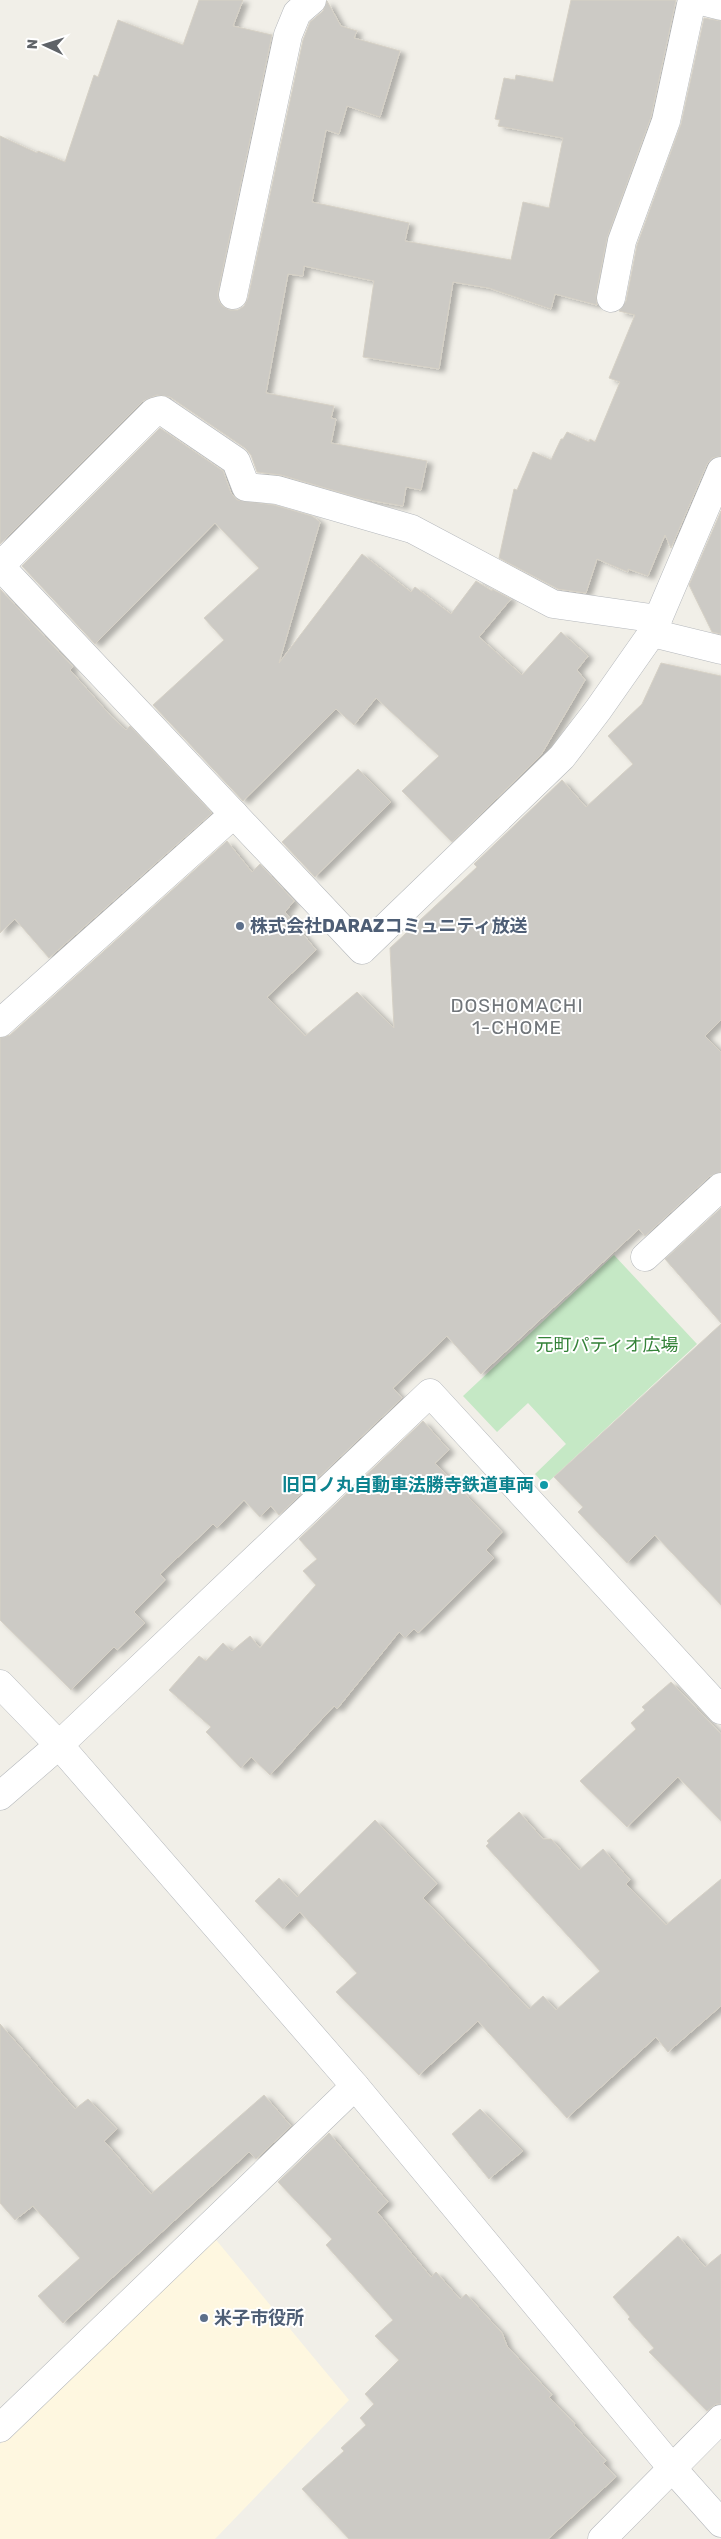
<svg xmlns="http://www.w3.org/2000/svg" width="721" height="2539" font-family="Rubik,'Noto Sans JP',sans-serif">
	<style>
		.commercial { fill: #fef7e0 }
		.green { fill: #c5e8c5 }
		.building { fill: #cccac5; stroke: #d6d1c6; filter: url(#shadow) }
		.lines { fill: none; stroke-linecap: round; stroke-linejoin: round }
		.minor-casing { stroke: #b5b8bc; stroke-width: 29 }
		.minor { stroke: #fff; stroke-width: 28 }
		.service-dot { fill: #5c6f8a; stroke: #fff; stroke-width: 2 }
		.culture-dot { fill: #0f9aa8; stroke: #fff; stroke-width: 2 }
		.labels { text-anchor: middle; stroke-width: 4; stroke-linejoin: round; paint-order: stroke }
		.service-label { font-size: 18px; font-weight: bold; fill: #4e5e75; stroke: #fff; text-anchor: start }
		.park-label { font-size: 18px; fill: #348238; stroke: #fff }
		.culture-label { font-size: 18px; font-weight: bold; fill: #0d838f; stroke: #fff; text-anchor: end }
		.neighbourhood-label { font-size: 19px; letter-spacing: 1px; fill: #70757a; stroke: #fff }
	</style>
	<defs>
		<filter id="shadow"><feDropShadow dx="5.5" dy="3" stdDeviation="2.5" flood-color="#0004"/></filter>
	</defs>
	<rect width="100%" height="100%" fill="#f1efe8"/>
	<!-- commercial -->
	<polygon class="commercial" points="212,2235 349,2400 215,2539 0,2539 0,2444"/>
	<!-- green -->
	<polygon class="green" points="614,1255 697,1344 545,1485 535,1474 566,1444 528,1403 497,1432 463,1396"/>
	<!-- building -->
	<g class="building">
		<polygon points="199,0 243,0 233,26 272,35 218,292 218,299 222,306 230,310 238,310 244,306 248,298 303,40 310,22 323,11 327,1 341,26 357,31 354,38 400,51 380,117 347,106 339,134 326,130 312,202 409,223 405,241 511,260 523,202 549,208 563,138 498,126 500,120 495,119 504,78 515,80 516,75 553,82 571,0 676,0 651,117 607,238 596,295 597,305 555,294 551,309 489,288 453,282 439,369 363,357 374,281 304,266 303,276 288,274 266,393 334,406 331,418 336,419 331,443 427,461 421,490 406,487 403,506 363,499 281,475 257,472 251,455 245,448 170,397 157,395 143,401 0,544 0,136 37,153 38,151 65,162 94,75 98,77 118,20 183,45"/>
		<polygon points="704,18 721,21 721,456 712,458 707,464 671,548 665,535 648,576 628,569 628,572 597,559 586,593 558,589 499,558 514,489 517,490 533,452 551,460 561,439 563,439 567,432 589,442 590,439 595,442 620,382 609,378 635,315 619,311 626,301 637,245 681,124"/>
		<polygon points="160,428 223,471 231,493 237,500 274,505 312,516 320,522 279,663 362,554 411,592 415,587 451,614 476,581 492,591 492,589 511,599 479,637 522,675 561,632 588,656 577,670 585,680 541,755 452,842 402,791 439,756 376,698 354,725 336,709 243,801 153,705 224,640 204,618 259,568 215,523 95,644 22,566"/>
		<polygon points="721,511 721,634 712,632 689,585"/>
		<polygon points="0,589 73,667 70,670 111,716 126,730 130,726 212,813 49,958 15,919 0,933"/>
		<polygon points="661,663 721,676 721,1020 705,1036 721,1052 721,1172 710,1176 645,1236 639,1229 481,1374 447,1336 393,1388 402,1398 279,1515 271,1506 260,1517 244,1500 217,1528 213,1524 160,1574 165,1580 134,1612 145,1623 117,1650 114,1647 71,1690 0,1620 0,1038 10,1035 227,841 252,872 260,864 294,901 285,912 316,950 267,997 305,1036 357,992 394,1028 390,948 477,867 474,864 562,780 586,807 633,764 608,736 642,704"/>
		<polygon points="358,769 391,802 315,877 282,842"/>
		<polygon points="721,1208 721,1323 665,1259"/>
		<polygon points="721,1324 721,1605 655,1535 627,1563 578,1512 583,1507 554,1477"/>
		<polygon points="423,1421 449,1450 435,1463 502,1532 486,1550 494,1558 418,1633 414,1629 405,1638 399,1632 337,1709 334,1706 270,1775 251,1757 241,1768 206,1732 211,1727 169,1690 199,1656 206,1661 223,1643 232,1651 250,1636 260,1648 316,1585 303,1571 317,1559 299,1539"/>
		<polygon points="671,1682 721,1734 721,1821 678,1777 627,1827 580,1781 636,1729 631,1723 645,1710 642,1707"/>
		<polygon points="519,1812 543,1839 551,1839 579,1870 603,1849 630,1880 626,1884 666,1925 721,1879 721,2006 668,2052 656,2037 567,2118 478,2021 419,2075 336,1992 357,1973 300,1912 283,1929 255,1901 279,1878 297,1897 375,1820 437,1884 423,1898 529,2009 543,1996 556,2010 600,1971 486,1846 489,1843 487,1841"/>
		<polygon points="0,2024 75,2109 88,2099 117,2129 104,2141 151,2194 264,2095 291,2126 256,2159 249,2152 63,2323 38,2296 80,2258 33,2206 15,2220 0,2203"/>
		<polygon points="480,2109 523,2151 489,2179 452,2134"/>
		<polygon points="329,2133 388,2202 377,2212 431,2277 436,2272 460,2299 466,2294 502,2333 507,2346 552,2395 549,2397 575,2424 574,2425 606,2461 603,2463 616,2477 548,2539 349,2539 302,2489 344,2451 341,2448 366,2425 360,2418 374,2404 365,2394 399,2360 375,2336 393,2320 326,2245 332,2239 278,2182"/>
		<polygon points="678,2236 705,2267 721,2254 721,2404 716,2404 707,2411 649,2352 654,2348 628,2319 630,2317 613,2297"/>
	</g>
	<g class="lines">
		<defs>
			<g id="minor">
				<polyline points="697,0 721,6"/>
				<polyline points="233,295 288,35 297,13 312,0"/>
				<polyline points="611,298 622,241 666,121 692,0"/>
				<polyline points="0,566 362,950 562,757 598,710 652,633 721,471"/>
				<polyline points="0,566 154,412 161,410 236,461 246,487 277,490 412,529 553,604 658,619"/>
				<polyline points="652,633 721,650"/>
				<polyline points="0,1023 234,814"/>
				<polyline points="645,1257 721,1187"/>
				<polyline points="0,1684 59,1745 355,2086 672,2468 721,2523"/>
				<polyline points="0,1796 59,1745 430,1393 721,1710"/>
				<polyline points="0,2428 355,2086"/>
				<polyline points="602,2539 721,2419"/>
			</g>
		</defs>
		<!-- minor casing -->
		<use href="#minor" class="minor-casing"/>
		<!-- minor -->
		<use href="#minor" class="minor"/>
	</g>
	<!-- markers -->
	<g class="service-dot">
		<circle cx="240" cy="926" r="5"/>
		<circle cx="204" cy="2318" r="5"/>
	</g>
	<circle class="culture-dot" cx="544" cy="1485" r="5"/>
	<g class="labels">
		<!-- service labels -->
		<g class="service-label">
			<text x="250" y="932">株式会社DARAZコミュニティ放送</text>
			<text x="214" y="2324">米子市役所</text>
		</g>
		<!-- park labels -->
		<g class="park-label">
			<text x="607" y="1351">元町パティオ広場</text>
		</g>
		<!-- culture labels -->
		<g class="culture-label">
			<text x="534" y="1491">旧日ノ丸自動車法勝寺鉄道車両</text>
		</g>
		<!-- neighbourhood labels -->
		<g class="neighbourhood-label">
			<text x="517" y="1012">DOSHOMACHI<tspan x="517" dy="22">1-CHOME</tspan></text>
		</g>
	</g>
	<!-- north arrow -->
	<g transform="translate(45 45) rotate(274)" stroke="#ffffff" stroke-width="4" paint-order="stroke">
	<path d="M0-4L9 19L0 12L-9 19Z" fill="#5f6368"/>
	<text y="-8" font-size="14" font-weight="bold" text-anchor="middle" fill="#5f6368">N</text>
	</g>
</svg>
